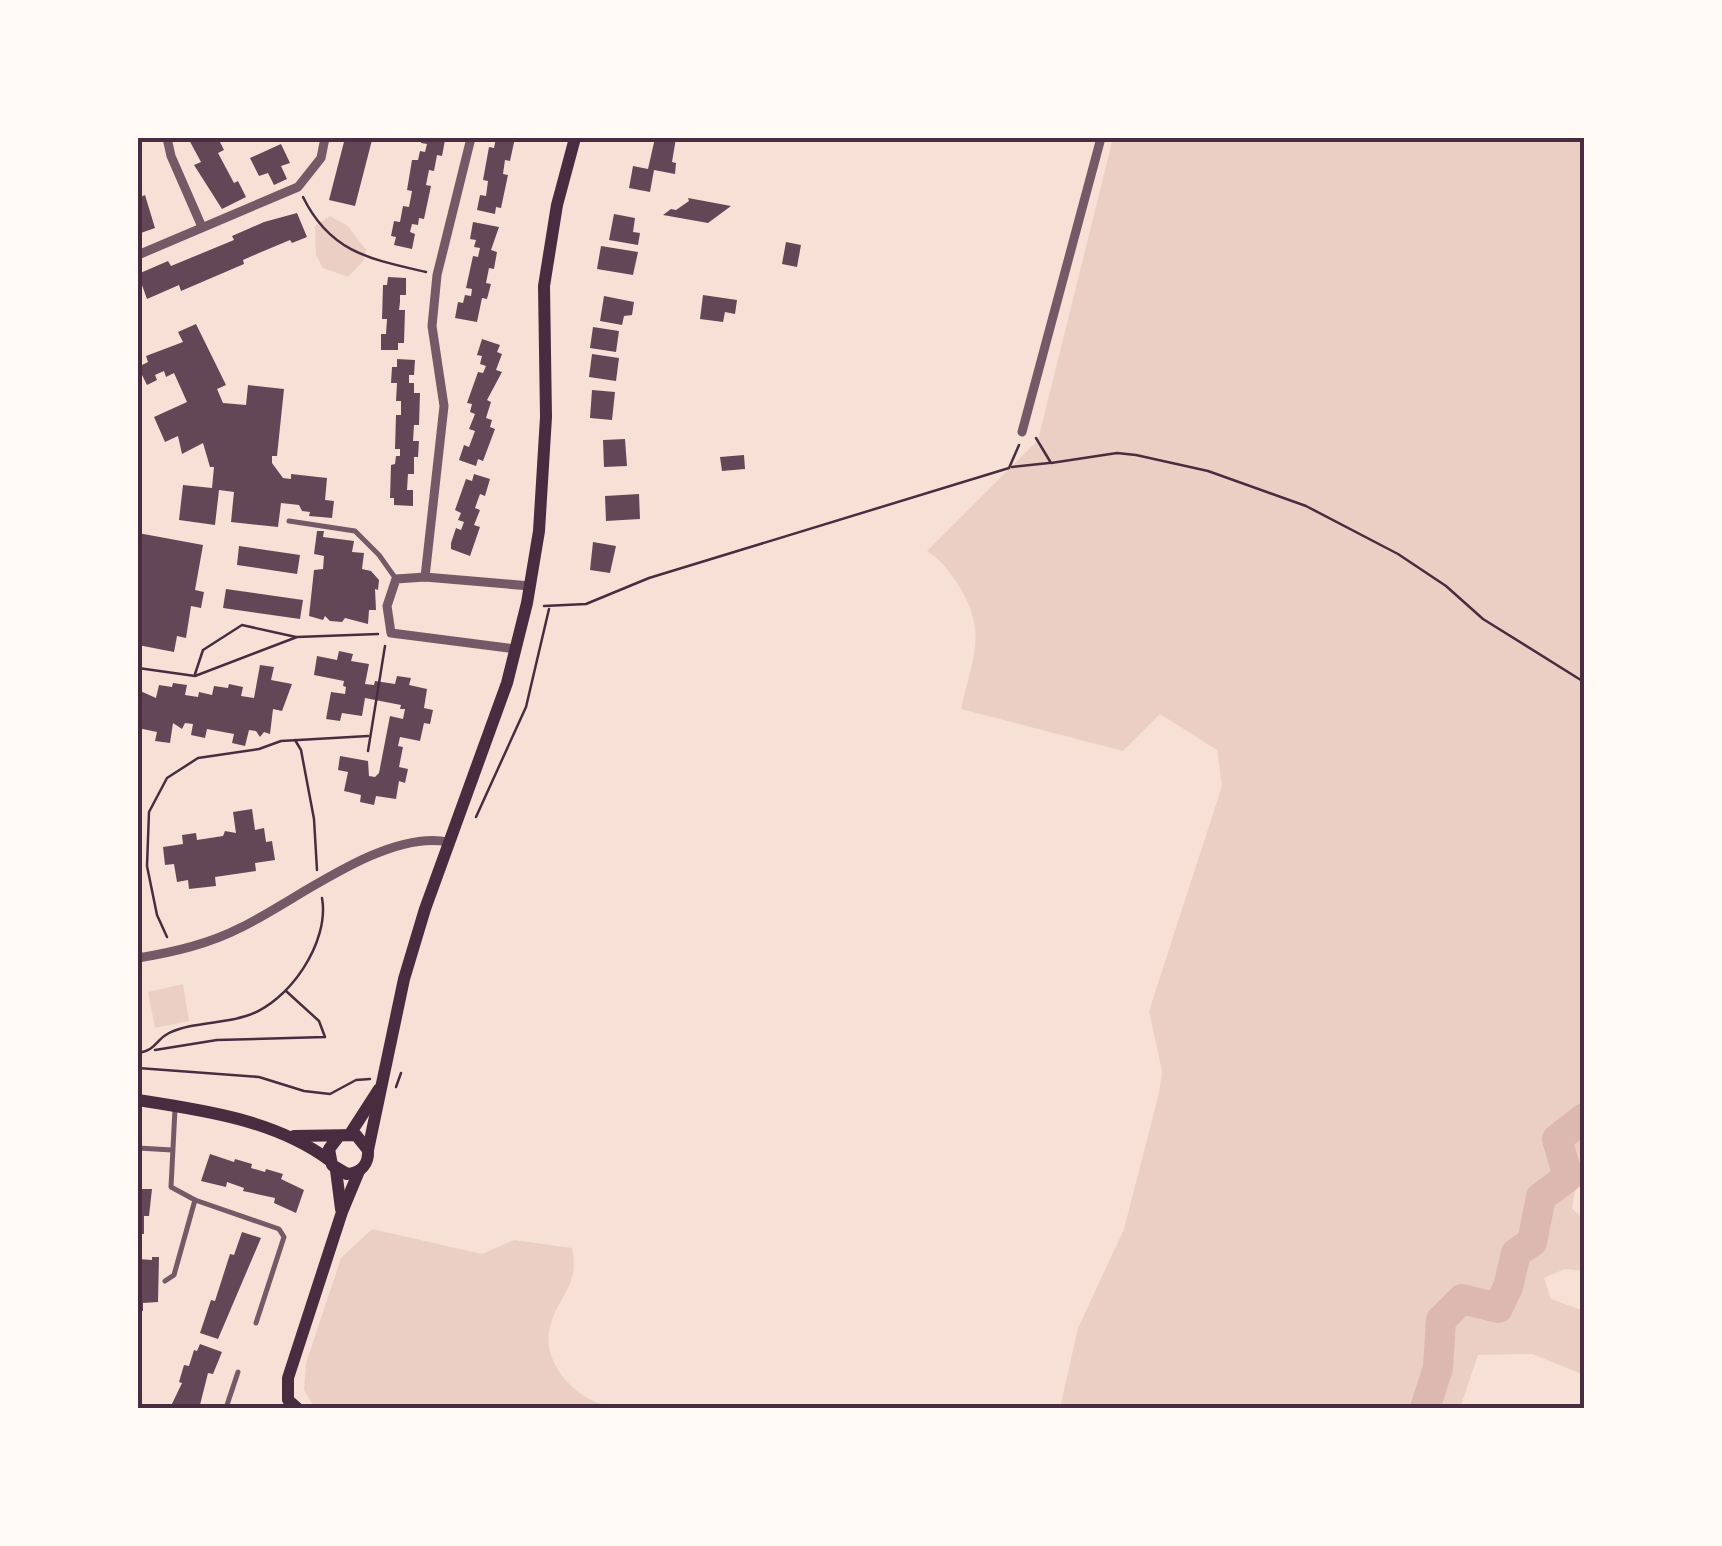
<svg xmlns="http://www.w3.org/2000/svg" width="1722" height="1546" font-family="'Playfair Display',serif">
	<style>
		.green { fill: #ebcfc5 }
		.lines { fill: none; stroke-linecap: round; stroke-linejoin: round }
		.river { stroke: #dcb8b0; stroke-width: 30 }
		.building { fill: #644757 }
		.path { stroke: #4a2c40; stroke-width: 2.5 }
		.service { stroke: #755966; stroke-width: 5 }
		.minor { stroke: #755966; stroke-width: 9 }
		.secondary { stroke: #4a2c40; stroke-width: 12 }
		.neatline { fill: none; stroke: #4a2c40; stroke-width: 4 }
	</style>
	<rect width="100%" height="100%" fill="#f7e1d7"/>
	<!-- green -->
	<g class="green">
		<path d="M1113,138H1584V1176L1576,1186L1572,1208L1584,1220V1271L1565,1269L1544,1278L1551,1299L1584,1311V1375L1532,1354L1478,1355L1460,1408H1060L1078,1328L1124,1229L1159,1093L1162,1071L1149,1011L1222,786L1217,750L1160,714L1123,751L961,709C972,659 988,633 959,586C949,571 942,561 927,551L1038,440Z"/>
		<polygon points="330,216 348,226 366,250 363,261 348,277 323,268 316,255 315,226"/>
		<polygon points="183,984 189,1021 155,1028 148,992"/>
		<path d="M372,1229L482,1254L514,1240L572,1248C580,1287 559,1293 550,1327C541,1360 572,1395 602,1404C611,1406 622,1407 632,1408H319L313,1405L304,1390L306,1363L341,1258Z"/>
	</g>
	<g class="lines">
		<!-- river -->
		<polyline class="river" points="1425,1408 1438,1368 1441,1320 1462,1299 1498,1308 1508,1287 1516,1253 1532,1242 1541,1197 1568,1177 1557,1139 1584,1118"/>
	</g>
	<!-- building -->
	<g class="building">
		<polygon points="188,138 218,138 224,150 218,153 234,183 238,181 246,197 222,209 194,165 201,162"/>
		<polygon points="345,138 372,140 355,206 329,200"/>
		<polygon points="422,138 445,140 442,156 437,155 434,171 429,170 426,185 431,186 424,219 419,218 418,225 412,224 410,232 415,234 412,249 394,245 396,237 391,236 394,221 400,222 403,206 409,207 412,191 407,190 412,160 418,160 420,151 425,152 427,144 421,143"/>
		<polygon points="496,138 515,138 510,161 505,160 503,174 508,175 501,208 496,207 495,214 477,210 480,195 486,196 488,181 483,180 489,147 494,148"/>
		<polygon points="655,138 676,138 672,162 676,163 675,174 654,170 650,192 629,188 633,166 648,169"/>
		<polygon points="281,144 290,163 281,166 287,179 274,185 268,173 259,176 250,158"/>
		<polygon points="145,195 155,228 138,234 138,198"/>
		<polygon points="688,198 731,206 708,223 663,215 671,209 676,210 689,201"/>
		<polygon points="297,213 307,237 292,243 290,240 259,253 243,260 244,264 181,291 179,285 147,299 138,274 168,261 171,266 234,240 232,236 264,222"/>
		<polygon points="614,214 635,218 633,232 640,233 638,245 609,240"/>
		<polygon points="473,222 499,227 491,250 497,252 494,269 489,268 486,283 491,284 487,299 482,298 477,322 455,318 458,302 463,303 465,295 471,296 472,289 466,288 473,256 478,257 480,248 474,247 476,240 470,239"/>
		<polygon points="786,242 801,245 797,267 782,264"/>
		<polygon points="601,246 638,252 633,275 597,269"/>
		<polygon points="388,277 406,278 406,295 400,295 400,302 399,310 405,310 404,343 398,343 398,350 381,350 381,334 386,334 387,319 382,319 383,285 387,285"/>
		<polygon points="703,295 737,300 735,314 725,312 723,322 700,319"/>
		<polygon points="604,296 634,302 632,315 624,316 622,325 600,321"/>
		<polygon points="196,324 226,385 217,389 223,403 246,405 248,385 284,389 277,456 272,456 272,463 283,478 291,479 291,474 327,478 325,500 334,501 332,518 309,516 310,512 302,511 299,505 281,503 278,527 231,522 234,492 219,490 215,525 179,520 183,485 212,488 214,467 210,467 203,443 182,454 178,436 165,442 154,417 187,402 174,373 166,377 164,371 155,375 157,380 147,385 138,367 148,362 146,356 183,342 178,332"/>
		<polygon points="593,327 619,331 616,352 590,348"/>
		<polygon points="482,339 500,345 497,352 502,354 496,370 502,372 487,400 491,402 486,418 492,420 490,427 495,429 483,461 478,459 476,466 459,460 464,445 469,447 475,431 469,429 475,414 470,412 472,404 467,403 478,372 483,373 486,366 480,364 482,356 477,355"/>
		<polygon points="592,354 619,358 616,381 589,377"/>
		<polygon points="397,359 415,360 414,375 409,375 409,383 414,383 414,393 420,393 419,425 414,425 413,441 419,441 418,457 414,457 414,474 408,474 407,490 413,490 413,506 394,505 394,498 390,498 391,465 395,464 396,456 400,456 400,449 395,449 396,415 401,415 401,401 396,401 397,383 391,383 392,367 397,367"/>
		<polygon points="592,390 615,392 612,420 590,418"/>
		<polygon points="625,439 627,466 604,467 603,440"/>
		<polygon points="744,455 745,469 722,471 720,457"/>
		<polygon points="474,474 490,479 485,496 480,494 475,508 480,510 474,525 480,527 470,556 451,549 451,543 456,528 461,530 464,522 458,520 461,513 455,510 466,479 472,481"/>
		<polygon points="639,494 640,519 606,521 605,496"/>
		<polygon points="317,531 324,531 323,537 354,541 352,552 364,553 362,569 371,571 379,580 378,590 375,589 376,610 369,610 368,624 345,618 342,622 330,621 325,616 323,620 309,616 314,570 323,569 324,556 314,554"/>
		<polygon points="138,533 203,545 195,590 204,592 201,608 191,606 186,638 177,636 174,652 138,645"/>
		<polygon points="593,542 616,546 610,573 590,570"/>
		<polygon points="239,546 300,555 297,574 237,565"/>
		<polygon points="226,589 303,600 300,619 223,608"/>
		<polygon points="339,651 353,654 351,661 369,664 365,684 374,685 375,681 395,684 397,676 411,678 409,685 427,689 424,708 433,710 430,724 424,723 420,741 400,737 398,746 403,747 399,767 408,769 405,783 399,781 396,799 376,796 374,805 360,802 361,795 344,791 348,772 338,770 340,756 368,761 369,776 375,777 379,773 390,716 403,719 405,709 400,709 401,705 365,698 362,716 342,713 340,721 326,719 331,692 345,694 346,687 343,686 344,681 314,675 317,656 337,660"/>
		<polygon points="260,665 274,667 271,680 292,684 282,711 273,709 270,734 264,732 260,737 256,731 249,730 245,746 232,743 234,734 207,729 205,738 191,735 193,724 185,723 182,729 173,723 170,743 155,741 157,732 138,728 138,690 156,698 159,685 172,687 173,683 187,685 185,695 198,697 199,692 212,695 214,686 228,688 229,684 243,687 241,696 254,698"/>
		<polygon points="252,809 255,830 264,828 266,842 272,841 275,860 255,863 256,871 215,877 216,886 189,889 188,880 177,882 174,864 165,865 163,847 183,844 182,835 196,833 197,840 223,836 225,831 236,833 233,812"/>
		<polygon points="210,1154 234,1162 235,1159 252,1164 251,1168 265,1172 266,1169 283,1174 281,1179 304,1190 296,1213 274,1203 275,1198 243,1191 244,1188 227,1182 226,1187 201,1181"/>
		<polygon points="138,1189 152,1189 149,1216 144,1216 144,1234 138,1234"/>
		<polygon points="242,1232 261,1238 218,1339 200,1333 211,1300 215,1301 230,1254 234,1255"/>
		<polygon points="152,1257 159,1257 158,1302 143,1303 143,1311 138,1311 138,1259 152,1260"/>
		<polygon points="200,1344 222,1352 213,1374 208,1373 200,1405 196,1408 170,1408 182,1383 179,1382 184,1365 189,1366 194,1350 197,1351"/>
	</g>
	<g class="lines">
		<!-- path -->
		<g class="path">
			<path d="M303,197C330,252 369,259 426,272"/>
			<polyline points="1036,438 1051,463 1117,453 1136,455 1208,471 1306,506 1398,554 1446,586 1483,619 1584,682"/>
			<polyline points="1012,467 1049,463"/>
			<polyline points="544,606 586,604 649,578 1009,468 1019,445"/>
			<polyline points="138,668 195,676 297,637 378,634"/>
			<polyline points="195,674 203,650 242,625 296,637"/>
			<polyline points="295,740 301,750 314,819 317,870"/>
			<polyline points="368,751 385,646"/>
			<polyline points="476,817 526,707 549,609"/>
			<polyline points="167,937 157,915 147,866 149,812 167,778 198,758 259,749 281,741 368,736"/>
			<polyline points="155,1050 217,1040 325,1037 319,1021 286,991"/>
			<path d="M138,1053C157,1050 155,1040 169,1033C192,1022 222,1024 246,1016C289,1003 330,942 322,898"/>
			<polyline points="138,1068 259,1077 304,1091 330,1094 356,1080 370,1079"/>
			<polyline points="396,1087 401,1073"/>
		</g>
		<!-- service -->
		<g class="service">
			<polyline points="289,521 355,531 379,555 396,579"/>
			<polyline points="175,1109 171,1187 195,1200 279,1229 284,1237 256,1323"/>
			<polyline points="138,1148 172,1150"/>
			<polyline points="165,1281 174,1275 195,1200"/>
			<polyline points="226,1408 238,1372"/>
		</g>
		<!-- minor -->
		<g class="minor">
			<polyline points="167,138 171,156 202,227"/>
			<polyline points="138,255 298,187 321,158 325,138"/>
			<polyline points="1022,432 1101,138"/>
			<polyline points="425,577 444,406 432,326 437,275 471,138"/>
			<polyline points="516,649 391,633 387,606 396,579 425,577 530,586"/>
			<path d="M138,958C174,952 209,944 242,927C297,900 386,829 448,842"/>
		</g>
		<!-- secondary -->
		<g class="secondary">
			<path d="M138,1100C203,1110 275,1120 329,1160"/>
			<polyline points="350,1134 379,1089"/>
			<path d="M294,1136L356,1135L368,1150C369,1164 361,1173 347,1174L332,1165L329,1149L339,1136"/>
			<polyline points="368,1150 404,979 425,909 507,683 527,603 539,531 546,417 544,286 557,205 575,138"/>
			<polyline points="336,1170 341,1209"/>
			<polyline points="297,1408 288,1400 288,1378 342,1212 359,1171"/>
		</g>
	</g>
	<!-- border -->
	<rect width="1722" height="1546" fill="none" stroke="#fffaf5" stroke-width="280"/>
	<rect x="140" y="140" width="1442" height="1266" class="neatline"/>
</svg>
